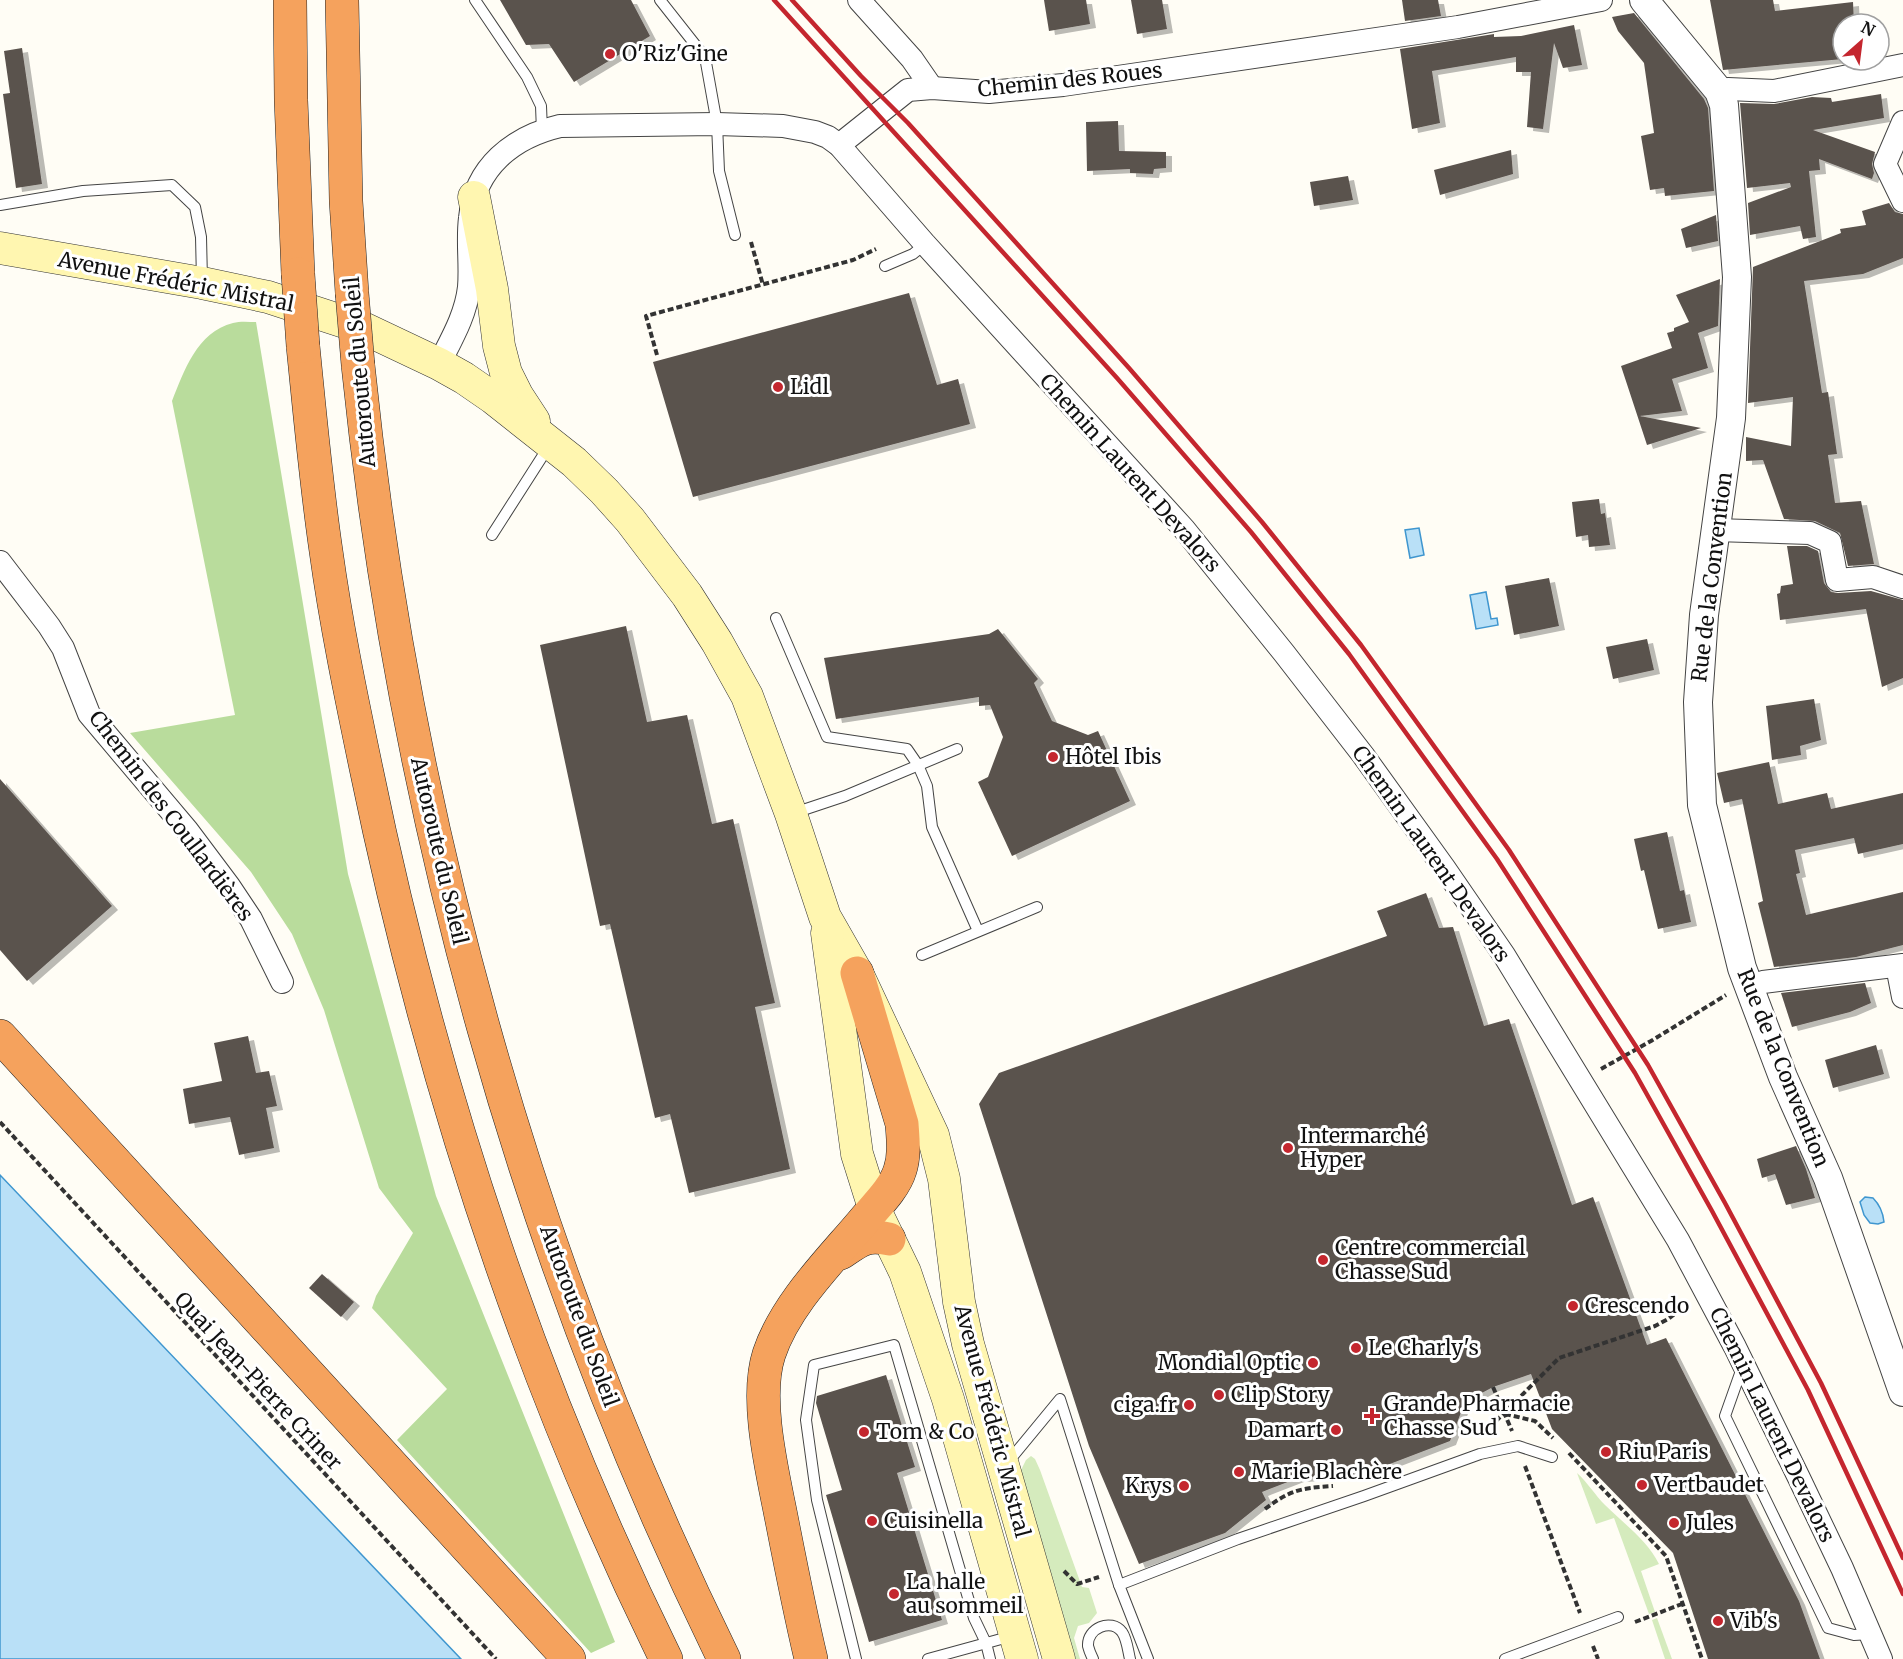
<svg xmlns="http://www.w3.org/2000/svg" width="1903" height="1659" font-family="Merriweather,serif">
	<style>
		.green { fill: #d5ebbd }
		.forest { fill: #b9dc9c }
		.water { fill: #b9e0f7; stroke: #3f96cf; stroke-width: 1.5 }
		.building { fill: #5a524d; filter: url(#shadow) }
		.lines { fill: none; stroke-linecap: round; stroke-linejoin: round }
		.service-casing { stroke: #444; stroke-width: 12 }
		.minor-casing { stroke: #444; stroke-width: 24 }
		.tertiary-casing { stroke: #444; stroke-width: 30 }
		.secondary-casing { stroke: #333; stroke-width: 33 }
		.motorway-casing { stroke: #222; stroke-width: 34 }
		.path { stroke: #333; stroke-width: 4; stroke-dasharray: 6 3; stroke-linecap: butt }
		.service { stroke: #fff; stroke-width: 10 }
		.minor { stroke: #fff; stroke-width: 22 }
		.tertiary { stroke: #fff; stroke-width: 28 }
		.secondary { stroke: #fff6b0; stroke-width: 32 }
		.motorway { stroke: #f5a25d; stroke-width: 33 }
		.rail { stroke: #c4262e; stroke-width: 4.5 }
		.motorway-bridge-casing { stroke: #222; stroke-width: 34; stroke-linecap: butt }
		.motorway-bridge { stroke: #f5a25d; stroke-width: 33 }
		.poi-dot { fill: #c4262e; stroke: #fff; stroke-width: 2 }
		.labels { text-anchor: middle; stroke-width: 6; stroke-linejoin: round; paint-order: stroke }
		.poi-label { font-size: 21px; fill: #111; stroke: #fff; text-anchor: start }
		.street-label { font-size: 21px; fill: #111; stroke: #fff }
	</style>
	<defs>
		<filter id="shadow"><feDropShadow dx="6" dy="4" stdDeviation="0" flood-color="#0004"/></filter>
	</defs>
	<rect width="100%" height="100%" fill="#fffdf5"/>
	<!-- green -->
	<g class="green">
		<polygon points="1031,1456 1035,1459 1040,1470 1082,1587 1089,1588 1097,1613 1089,1623 1078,1626 1074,1638 1080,1659 1074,1659 1019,1474 1026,1460"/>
		<path d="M1577,1473C1588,1483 1595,1495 1605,1505C1624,1524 1647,1540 1659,1564L1641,1571L1655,1612L1649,1614L1614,1518L1596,1524Z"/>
		<polygon points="1657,1618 1672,1659 1665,1659 1652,1620"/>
	</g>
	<!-- forest -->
	<path class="forest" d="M256,322L348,874L436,1196L615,1642L591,1653L397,1440L447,1389L372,1308L376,1296L413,1233L379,1188L324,1010L292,934L251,872L130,733L235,715L172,401C184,371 197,332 233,323C240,321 249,322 256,322Z"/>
	<!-- water -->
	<g class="water">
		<polygon points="1419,528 1424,555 1410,558 1405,530"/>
		<polygon points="1486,592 1491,619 1497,618 1498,625 1476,629 1470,595"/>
		<polygon points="0,1175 461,1659 0,1659"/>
		<path d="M1865,1197L1873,1198C1880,1205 1883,1212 1884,1222L1878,1224L1870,1223L1864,1215L1860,1202Z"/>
	</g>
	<!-- building -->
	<g class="building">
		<polygon points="500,0 631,0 650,36 574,82 549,44 526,45"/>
		<polygon points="1044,0 1086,0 1090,24 1049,31"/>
		<polygon points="1131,0 1162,0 1167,29 1137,34"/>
		<polygon points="1402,0 1438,0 1441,16 1405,21"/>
		<polygon points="1710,0 1773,0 1775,11 1853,2 1854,24 1843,24 1843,59 1723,70"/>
		<polygon points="1634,13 1704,99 1708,108 1714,191 1665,196 1664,188 1650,190 1641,136 1654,133 1644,63 1618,31 1612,17"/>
		<polygon points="1574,25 1582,65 1563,68 1554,43 1543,129 1527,127 1531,72 1516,72 1516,57 1432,71 1440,123 1412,129 1400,49 1494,34 1494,37 1521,36"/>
		<polygon points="22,48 42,184 16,188 3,94 10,93 4,51"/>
		<polygon points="1881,94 1884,118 1813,130 1875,152 1872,164 1874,173 1872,179 1819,159 1820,170 1809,171 1816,237 1803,239 1800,226 1750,235 1748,203 1791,187 1790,183 1747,188 1740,103 1774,104 1812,97 1831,98 1832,102"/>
		<polygon points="1118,121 1119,151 1166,152 1166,168 1154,169 1153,174 1130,173 1130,169 1087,171 1086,122"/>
		<polygon points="1511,150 1513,174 1440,195 1434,170"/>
		<polygon points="1348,176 1353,200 1314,206 1310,182"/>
		<polygon points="1889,203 1895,212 1903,214 1903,258 1863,274 1804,281 1822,393 1828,392 1837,454 1828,455 1835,503 1861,501 1874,564 1848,566 1840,533 1815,521 1784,519 1763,460 1746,461 1746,437 1791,446 1793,397 1748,403 1753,267 1841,233 1840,229 1866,225 1862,211"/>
		<polygon points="1716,215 1718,241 1686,248 1681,229"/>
		<polygon points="1720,279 1718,326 1698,333 1708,368 1672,379 1682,411 1640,416 1701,428 1647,445 1621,366 1672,348 1667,333 1674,331 1674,328 1689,322 1676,295"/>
		<polygon points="909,293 937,385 958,379 970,424 693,497 653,362"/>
		<polygon points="1599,499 1601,514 1605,513 1610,545 1589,547 1588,535 1576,537 1572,502"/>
		<polygon points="1787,546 1807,546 1818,551 1824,583 1831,592 1838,593 1871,591 1903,600 1903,678 1882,687 1866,609 1780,620 1777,594 1780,593 1781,586 1793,584"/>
		<polygon points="1549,578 1559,626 1514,635 1505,586"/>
		<polygon points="626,626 647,722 687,715 712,824 733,819 775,1003 755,1007 790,1169 689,1193 670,1114 655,1118 610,924 600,926 540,645"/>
		<polygon points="998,629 1038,679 1034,683 1052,721 1088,735 1098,731 1130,801 1012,856 978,782 988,777 1003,737 990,705 979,706 979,697 836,719 824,658 989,634"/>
		<polygon points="1647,639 1654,670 1613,679 1606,647"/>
		<polygon points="1814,699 1821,740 1800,746 1801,755 1772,760 1766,706"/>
		<polygon points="1769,762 1778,804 1827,793 1831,809 1903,793 1903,844 1858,854 1854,838 1795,850 1800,873 1796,874 1806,915 1903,892 1903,945 1856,957 1774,967 1758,903 1763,901 1742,799 1724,803 1717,773"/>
		<polygon points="0,779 112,906 27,981 0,950"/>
		<polygon points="1667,832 1680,891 1684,890 1691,922 1658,929 1644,870 1641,871 1634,839"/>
		<polygon points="1426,893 1439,928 1453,927 1484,1026 1509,1019 1572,1205 1593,1197 1647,1345 1666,1338 1799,1601 1820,1659 1708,1659 1673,1553 1552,1429 1531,1374 1493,1387 1465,1402 1450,1441 1361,1475 1298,1478 1262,1492 1266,1500 1225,1533 1139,1564 1089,1446 979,1104 999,1073 1387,936 1377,911"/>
		<polygon points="1865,983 1871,1003 1850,1012 1792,1027 1781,993"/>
		<polygon points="248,1036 256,1073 269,1071 277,1106 266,1108 274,1148 239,1155 230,1117 189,1124 183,1089 222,1081 214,1043"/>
		<polygon points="1876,1045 1884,1074 1833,1088 1825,1060"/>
		<polygon points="1796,1146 1806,1169 1815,1198 1786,1205 1775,1174 1762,1178 1757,1159"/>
		<polygon points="322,1274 354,1302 341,1317 309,1288"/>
		<polygon points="886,1375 915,1467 897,1473 942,1620 869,1642 826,1495 842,1490 816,1403 817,1396"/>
	</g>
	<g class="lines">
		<defs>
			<g id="service">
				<polyline points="475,0 527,77 541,106 542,131"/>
				<polyline points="660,0 705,57 717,124 719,171 735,235"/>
				<polyline points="0,205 83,191 172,185 195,207 201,237 202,280"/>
				<polyline points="885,266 913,254 925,244"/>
				<polyline points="492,535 549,446"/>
				<polyline points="776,618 827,737 907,749 918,765 927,786 932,827 978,931"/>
				<polyline points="794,813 845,796 957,749"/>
				<polyline points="922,955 1037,907"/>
				<polyline points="1742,1368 1725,1416 1828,1628 1854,1635 1870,1634"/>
				<polyline points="1008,1462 1060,1399 1119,1585"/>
				<polyline points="856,1659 817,1500 806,1420 814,1365 894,1345 974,1618 986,1643 990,1659"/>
				<polyline points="928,1659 1012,1636"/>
				<path d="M1093,1659C1091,1655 1089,1650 1088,1646C1087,1628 1111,1618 1122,1632C1127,1639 1128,1651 1130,1659"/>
				<polyline points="1148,1659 1119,1585 1238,1539 1364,1496 1480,1454 1518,1446 1552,1457"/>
				<polyline points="1505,1659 1618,1617"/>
			</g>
			<g id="minor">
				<polyline points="859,0 912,59 932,88"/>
				<polyline points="1719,91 1728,89 1774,91 1903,65"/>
				<polyline points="1903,122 1885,164 1903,201"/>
				<polyline points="839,145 908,90 932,88 989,92 1063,85 1458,27 1601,0"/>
				<path d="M439,364C451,340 466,315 469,287C471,264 467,241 470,218C475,167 513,137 560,126L717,124L783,126L815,132L828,137L839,145L925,244L1184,529L1284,653L1363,755L1445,869L1504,955L1678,1240L1735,1347L1799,1478L1842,1568L1881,1659"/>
				<polyline points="1715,530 1810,533 1830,542 1837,580 1873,577 1903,587"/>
				<polyline points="0,562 49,626 63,648 89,714 187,830 229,886 251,919 282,982"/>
				<polyline points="1897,966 1903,997"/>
				<polyline points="1749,986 1763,982 1903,965"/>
			</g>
			<polyline id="tertiary" points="1644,0 1719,91 1724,105 1737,277 1731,418 1704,615 1698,702 1702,805 1742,968 1783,1077 1828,1178 1903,1392"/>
			<g id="secondary">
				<polyline points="474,197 492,289 499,346 506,373 517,395 534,421"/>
				<polyline points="0,248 202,283 268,297 363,328 439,364 464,378 493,398 574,462 604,491 630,520 687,595 717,642 747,696 791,814 825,917 857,973 933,1135 944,1179 959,1302 968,1344 1059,1659"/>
				<polyline points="827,933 857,1154 874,1208 905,1272 948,1399 1022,1659"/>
			</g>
			<g id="motorway">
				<polyline points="290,0 291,100 298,274"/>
				<polyline points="342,0 346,201 352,293"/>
				<path d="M303,346C310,415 316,483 326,551C336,624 351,696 366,768C429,1075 527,1377 666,1659"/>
				<path d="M358,365C404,813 525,1254 724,1659"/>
				<polyline points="0,1036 569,1659"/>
				<path d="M841,1253C860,1240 866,1234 889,1239"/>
				<path d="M811,1659C800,1613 791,1567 782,1521C773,1474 754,1400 769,1354C786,1303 832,1259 866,1218C878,1204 895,1187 900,1170C905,1155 903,1139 902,1124L857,973"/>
			</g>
		</defs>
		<!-- service casing -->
		<use href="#service" class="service-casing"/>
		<!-- minor casing -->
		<use href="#minor" class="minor-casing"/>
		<!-- tertiary casing -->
		<use href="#tertiary" class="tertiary-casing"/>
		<!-- secondary casing -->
		<use href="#secondary" class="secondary-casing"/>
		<!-- motorway casing -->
		<use href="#motorway" class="motorway-casing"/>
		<!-- path -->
		<g class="path">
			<polyline points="751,242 763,285"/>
			<polyline points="657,355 646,316 853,260 876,249"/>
			<polyline points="1601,1069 1651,1041 1726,995"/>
			<polyline points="0,1122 496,1659"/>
			<polyline points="1493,1387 1512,1431"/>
			<polyline points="1505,1414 1535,1421 1553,1438"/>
			<polyline points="1483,1434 1559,1358 1655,1326 1668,1319 1687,1305"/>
			<polyline points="1569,1453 1666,1556 1702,1659"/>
			<polyline points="1525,1466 1580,1613"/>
			<path d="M1265,1509C1290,1490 1301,1488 1333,1486"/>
			<polyline points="1064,1571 1077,1584 1099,1577"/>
			<polyline points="1635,1622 1682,1604"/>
			<polyline points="1593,1646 1598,1659"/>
		</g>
		<!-- service -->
		<use href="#service" class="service"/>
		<!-- minor -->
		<use href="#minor" class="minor"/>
		<!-- tertiary -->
		<use href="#tertiary" class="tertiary"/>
		<!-- secondary -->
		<use href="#secondary" class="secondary"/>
		<!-- motorway -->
		<use href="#motorway" class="motorway"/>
		<!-- rail -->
		<g class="rail">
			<polyline points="774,0 1117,378 1251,532 1349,654 1497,859 1635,1073 1712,1211 1808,1390 1903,1594"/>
			<polyline points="792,0 861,76 908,123 1129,368 1262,522 1361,645 1509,850 1648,1065 1725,1203 1821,1383 1903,1558"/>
		</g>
		<defs>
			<g id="motorway-bridge">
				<polyline points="298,274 303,346"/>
				<polyline points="352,293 358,365"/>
			</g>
		</defs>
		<!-- motorway-bridge casing -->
		<use href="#motorway-bridge" class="motorway-bridge-casing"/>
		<!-- motorway-bridge -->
		<use href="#motorway-bridge" class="motorway-bridge"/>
	</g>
	<!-- markers -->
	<g class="poi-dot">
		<circle cx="610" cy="54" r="6"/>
		<circle cx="778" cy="387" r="6"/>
		<circle cx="1053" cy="757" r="6"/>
		<circle cx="1288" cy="1148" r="6"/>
		<circle cx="1323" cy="1260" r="6"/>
		<circle cx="1573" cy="1306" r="6"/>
		<circle cx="1356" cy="1348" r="6"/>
		<circle cx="1313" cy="1363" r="6"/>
		<circle cx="1219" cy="1395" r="6"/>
		<circle cx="1189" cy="1405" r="6"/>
		<path d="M1369 1407h6v6h6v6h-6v6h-6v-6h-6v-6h6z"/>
		<circle cx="1336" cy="1430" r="6"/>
		<circle cx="864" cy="1432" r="6"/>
		<circle cx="1606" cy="1452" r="6"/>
		<circle cx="1239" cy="1472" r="6"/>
		<circle cx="1642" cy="1485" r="6"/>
		<circle cx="1184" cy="1486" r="6"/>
		<circle cx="872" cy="1521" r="6"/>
		<circle cx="1674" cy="1523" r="6"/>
		<circle cx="894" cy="1594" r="6"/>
		<circle cx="1718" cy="1621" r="6"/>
	</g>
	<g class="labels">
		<!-- poi labels -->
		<g class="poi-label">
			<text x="622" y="61">O'Riz'Gine</text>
			<text x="790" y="394">Lidl</text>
			<text x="1065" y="764">Hôtel Ibis</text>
			<text x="1300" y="1143">Intermarché<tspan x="1300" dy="24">Hyper</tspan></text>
			<text x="1335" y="1255">Centre commercial<tspan x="1335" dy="24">Chasse Sud</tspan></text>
			<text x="1585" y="1313">Crescendo</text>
			<text x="1368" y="1355">Le Charly's</text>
			<text x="1301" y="1370" text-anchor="end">Mondial Optic</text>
			<text x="1231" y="1402">Clip Story</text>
			<text x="1384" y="1411">Grande Pharmacie<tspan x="1384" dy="24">Chasse Sud</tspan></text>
			<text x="1177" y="1412" text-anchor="end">ciga.fr</text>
			<text x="1324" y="1437" text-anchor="end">Damart</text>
			<text x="876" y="1439">Tom &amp; Co</text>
			<text x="1618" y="1459">Riu Paris</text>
			<text x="1251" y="1479">Marie Blachère</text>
			<text x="1654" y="1492">Vertbaudet</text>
			<text x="1172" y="1493" text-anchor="end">Krys</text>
			<text x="884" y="1528">Cuisinella</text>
			<text x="1686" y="1530">Jules</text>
			<text x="906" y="1589">La halle<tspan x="906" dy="24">au sommeil</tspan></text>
			<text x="1730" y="1628">Vib's</text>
		</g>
		<!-- street labels -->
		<g class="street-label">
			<text transform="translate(1070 80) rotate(-6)" y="7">Chemin des Roues</text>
			<text transform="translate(176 282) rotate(11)" y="7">Avenue Frédéric Mistral</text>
			<text transform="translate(360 372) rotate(-95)" y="7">Autoroute du Soleil</text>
			<text transform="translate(1130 473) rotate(48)" y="7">Chemin Laurent Devalors</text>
			<text transform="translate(1712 577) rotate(-83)" y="7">Rue de la Convention</text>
			<text transform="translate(171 816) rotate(53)" y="7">Chemin des Coullardières</text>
			<text transform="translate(439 851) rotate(77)" y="7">Autoroute du Soleil</text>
			<text transform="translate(1431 854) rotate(55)" y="7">Chemin Laurent Devalors</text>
			<text transform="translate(1783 1068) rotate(68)" y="7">Rue de la Convention</text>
			<text transform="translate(579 1316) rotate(70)" y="7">Autoroute du Soleil</text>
			<text transform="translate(258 1381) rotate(47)" y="7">Quai Jean-Pierre Criner</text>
			<text transform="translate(992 1421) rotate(75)" y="7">Avenue Frédéric Mistral</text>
			<text transform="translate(1772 1425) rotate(64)" y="7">Chemin Laurent Devalors</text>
		</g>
	</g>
	<!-- north arrow -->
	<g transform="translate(1861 42) rotate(28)"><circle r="28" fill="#ffffff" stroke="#a0a0a0" stroke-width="1.5"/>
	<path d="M0-4.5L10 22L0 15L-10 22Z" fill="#c4262e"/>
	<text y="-9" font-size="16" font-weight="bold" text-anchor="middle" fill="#111111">N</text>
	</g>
</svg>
